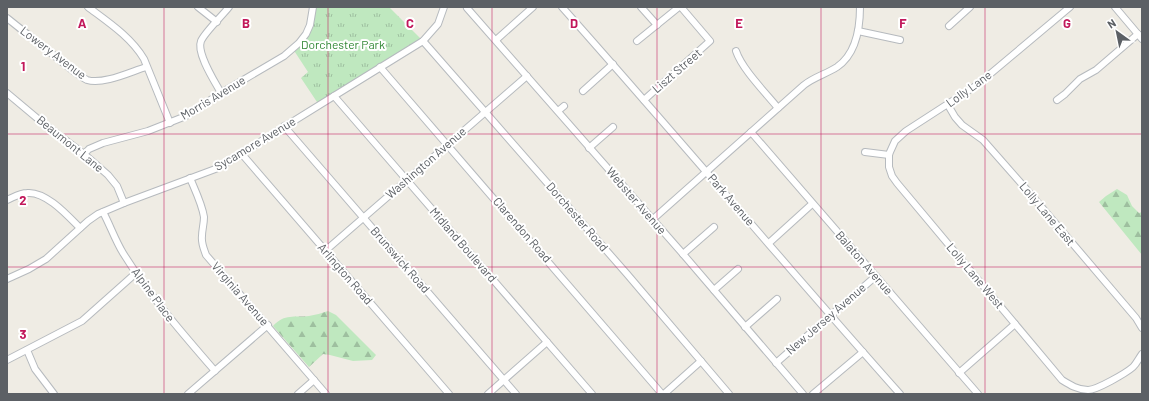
<svg xmlns="http://www.w3.org/2000/svg" width="1149" height="401" font-family="Barlow,sans-serif">
	<style>
		.forest { fill: url(#forest-firs) }
		.park { fill: url(#park-tufts) }
		.lines { fill: none; stroke-linecap: round; stroke-linejoin: round }
		.minor-casing { stroke: #b6babe; stroke-width: 8 }
		.minor { stroke: #fff; stroke-width: 6 }
		.grid { fill: none; stroke: #c2185b; stroke-width: 1; stroke-opacity: 0.55 }
		.labels { text-anchor: middle; stroke-width: 4; stroke-linejoin: round; paint-order: stroke }
		.park-label { font-size: 12px; fill: #318735; stroke: #fff }
		.street-label { font-size: 12px; fill: #5c6065; stroke: #fff }
		.grid-label { font-size: 13px; text-anchor: middle; font-weight: bold; fill: #c2185b; stroke: #fff; stroke-width: 4; stroke-linejoin: round; paint-order: stroke }
	</style>
	<defs>
		<pattern id="forest-firs" width="22" height="20" patternUnits="userSpaceOnUse"><rect width="22" height="20" fill="#bfe8bf"/><path d="M5 1l3.5 6h-7zM16 11l3.5 6h-7z" fill="#9ebf9f"/></pattern>
		<pattern id="park-tufts" width="24" height="20" patternUnits="userSpaceOnUse"><rect width="24" height="20" fill="#bfe8bf"/><path d="M3 7l-1-3M5 7V3M7 7l1-3M15 17l-1-3M17 17v-4M19 17l1-3" fill="none" stroke="#9ebf9f"/></pattern>
	</defs>
	<rect width="100%" height="100%" fill="#efece4"/>
	<!-- forest -->
	<g class="forest">
		<polygon points="1117,189 1127,195 1132,206 1139,213 1142,212 1142,255 1099,202 1106,196"/>
		<path d="M328,311L336,315L376,355L372,360L353,361L330,355L323,354L309,367L273,326C285,313 294,318 309,316C315,315 322,313 328,311Z"/>
	</g>
	<!-- park -->
	<polygon class="park" points="313,7 389,7 423,41 319,105 301,78 308,72 293,49 303,39"/>
	<g class="lines">
		<defs>
			<g id="minor">
				<path d="M88,7C108,22 131,37 144,59L170,123"/>
				<polyline points="198,7 217,22"/>
				<path d="M562,7C676,135 786,266 900,394"/>
				<polyline points="641,7 657,25"/>
				<path d="M1070,7L977,85L906,131L895,141L890,152L889,155V167L892,176L897,183L1062,380C1070,385 1078,390 1088,390C1097,390 1126,373 1133,367C1137,363 1139,358 1142,354"/>
				<polyline points="1115,7 1142,39"/>
				<polyline points="467,8 683,254 803,394"/>
				<path d="M7,18L76,73C79,75 83,78 87,80C103,85 130,72 146,67"/>
				<polyline points="949,26 970,7"/>
				<polyline points="858,31 900,40"/>
				<polyline points="496,40 533,7"/>
				<polyline points="423,41 627,274 729,394"/>
				<polyline points="637,41 679,7"/>
				<path d="M736,51C742,69 765,92 778,108"/>
				<polyline points="380,67 662,394"/>
				<polyline points="583,91 613,64"/>
				<polyline points="7,93 44,124 84,154 108,175 117,186 124,203"/>
				<path d="M221,93C215,82 196,53 201,41C205,32 222,16 229,7"/>
				<polyline points="334,96 592,394"/>
				<polyline points="644,100 710,41 681,7"/>
				<polyline points="1057,100 1065,94 1080,79 1096,70 1138,34"/>
				<polyline points="948,105 955,117 962,125 983,140 1027,190 1136,318 1142,328"/>
				<polyline points="558,111 564,106"/>
				<polyline points="284,126 516,394"/>
				<polyline points="751,132 978,394"/>
				<polyline points="589,148 613,127"/>
				<polyline points="865,152 889,155"/>
				<polyline points="241,153 449,394"/>
				<polyline points="84,154 89,149 103,143 148,131 186,116 221,93 284,56 299,43 306,34 310,25 313,7"/>
				<path d="M190,178C195,190 202,204 204,217C204,224 202,230 202,236C201,243 204,249 206,255L326,394"/>
				<path d="M7,200C14,197 20,193 27,193C46,191 68,216 80,228"/>
				<path d="M103,212C110,225 115,240 123,253C149,295 182,333 215,371"/>
				<path d="M652,220L804,85C814,77 826,74 837,67C856,54 860,28 860,7"/>
				<polyline points="769,243 812,204"/>
				<polyline points="325,251 527,76"/>
				<polyline points="683,254 714,227"/>
				<polyline points="7,279 29,269 46,259 88,221 98,214 124,203 218,168 334,96 423,41 438,24 444,7"/>
				<polyline points="714,290 738,269"/>
				<polyline points="745,327 777,299"/>
				<polyline points="27,350 35,369 54,394"/>
				<polyline points="7,360 82,321 136,273"/>
				<polyline points="776,363 876,276"/>
				<polyline points="959,373 1015,324"/>
				<polyline points="188,394 268,325"/>
				<polyline points="298,394 314,380"/>
				<polyline points="488,394 547,342"/>
				<polyline points="664,394 701,361"/>
				<polyline points="813,394 863,352"/>
			</g>
		</defs>
		<!-- minor casing -->
		<use href="#minor" class="minor-casing"/>
		<!-- minor -->
		<use href="#minor" class="minor"/>
	</g>
	<!-- grid -->
	<path class="grid" d="M164,7V394M328,7V394M492,7V394M657,7V394M821,7V394M985,7V394M7,134H1142M7,267H1142"/>
	<g class="labels">
		<!-- park labels -->
		<g class="park-label">
			<text x="343" y="49">Dorchester Park</text>
		</g>
		<!-- street labels -->
		<g class="street-label">
			<text transform="translate(53 53) rotate(37)" y="4">Lowery Avenue</text>
			<text transform="translate(677 71) rotate(-41)" y="4">Liszt Street</text>
			<text transform="translate(969 89) rotate(-36)" y="4">Lolly Lane</text>
			<text transform="translate(213 98) rotate(-31)" y="4">Morris Avenue</text>
			<text transform="translate(70 144) rotate(39)" y="4">Beaumont Lane</text>
			<text transform="translate(255 144) rotate(-31)" y="4">Sycamore Avenue</text>
			<text transform="translate(426 163) rotate(-41)" y="4">Washington Avenue</text>
			<text transform="translate(731 200) rotate(49)" y="4">Park Avenue</text>
			<text transform="translate(636 201) rotate(49)" y="4">Webster Avenue</text>
			<text transform="translate(1047 214) rotate(50)" y="4">Lolly Lane East</text>
			<text transform="translate(577 217) rotate(49)" y="4">Dorchester Road</text>
			<text transform="translate(522 230) rotate(49)" y="4">Clarendon Road</text>
			<text transform="translate(463 245) rotate(49)" y="4">Midland Boulevard</text>
			<text transform="translate(400 260) rotate(49)" y="4">Brunswick Road</text>
			<text transform="translate(864 263) rotate(49)" y="4">Balaton Avenue</text>
			<text transform="translate(345 274) rotate(49)" y="4">Arlington Road</text>
			<text transform="translate(975 276) rotate(50)" y="4">Lolly Lane West</text>
			<text transform="translate(240 294) rotate(49)" y="4">Virginia Avenue</text>
			<text transform="translate(153 295) rotate(54)" y="4">Alpine Place</text>
			<text transform="translate(826 319) rotate(-41)" y="4">New Jersey Avenue</text>
		</g>
	</g>
	<g class="grid-label">
		<text x="82" y="28">A</text>
		<text x="246" y="28">B</text>
		<text x="410" y="28">C</text>
		<text x="574" y="28">D</text>
		<text x="739" y="28">E</text>
		<text x="903" y="28">F</text>
		<text x="1067" y="28">G</text>
		<text x="23" y="71">1</text>
		<text x="23" y="205">2</text>
		<text x="23" y="339">3</text>
	</g>
	<!-- border -->
	<rect width="1149" height="401" fill="none" stroke="#5c6065" stroke-width="16"/>
	<!-- north arrow -->
	<g transform="translate(1117 32) rotate(327)" stroke="#ffffff" stroke-width="3" paint-order="stroke">
	<path d="M0-3L7 15L0 10L-7 15Z" fill="#5c6065"/>
	<text y="-6" font-size="11" font-weight="bold" text-anchor="middle" fill="#5c6065">N</text>
	</g>
</svg>
